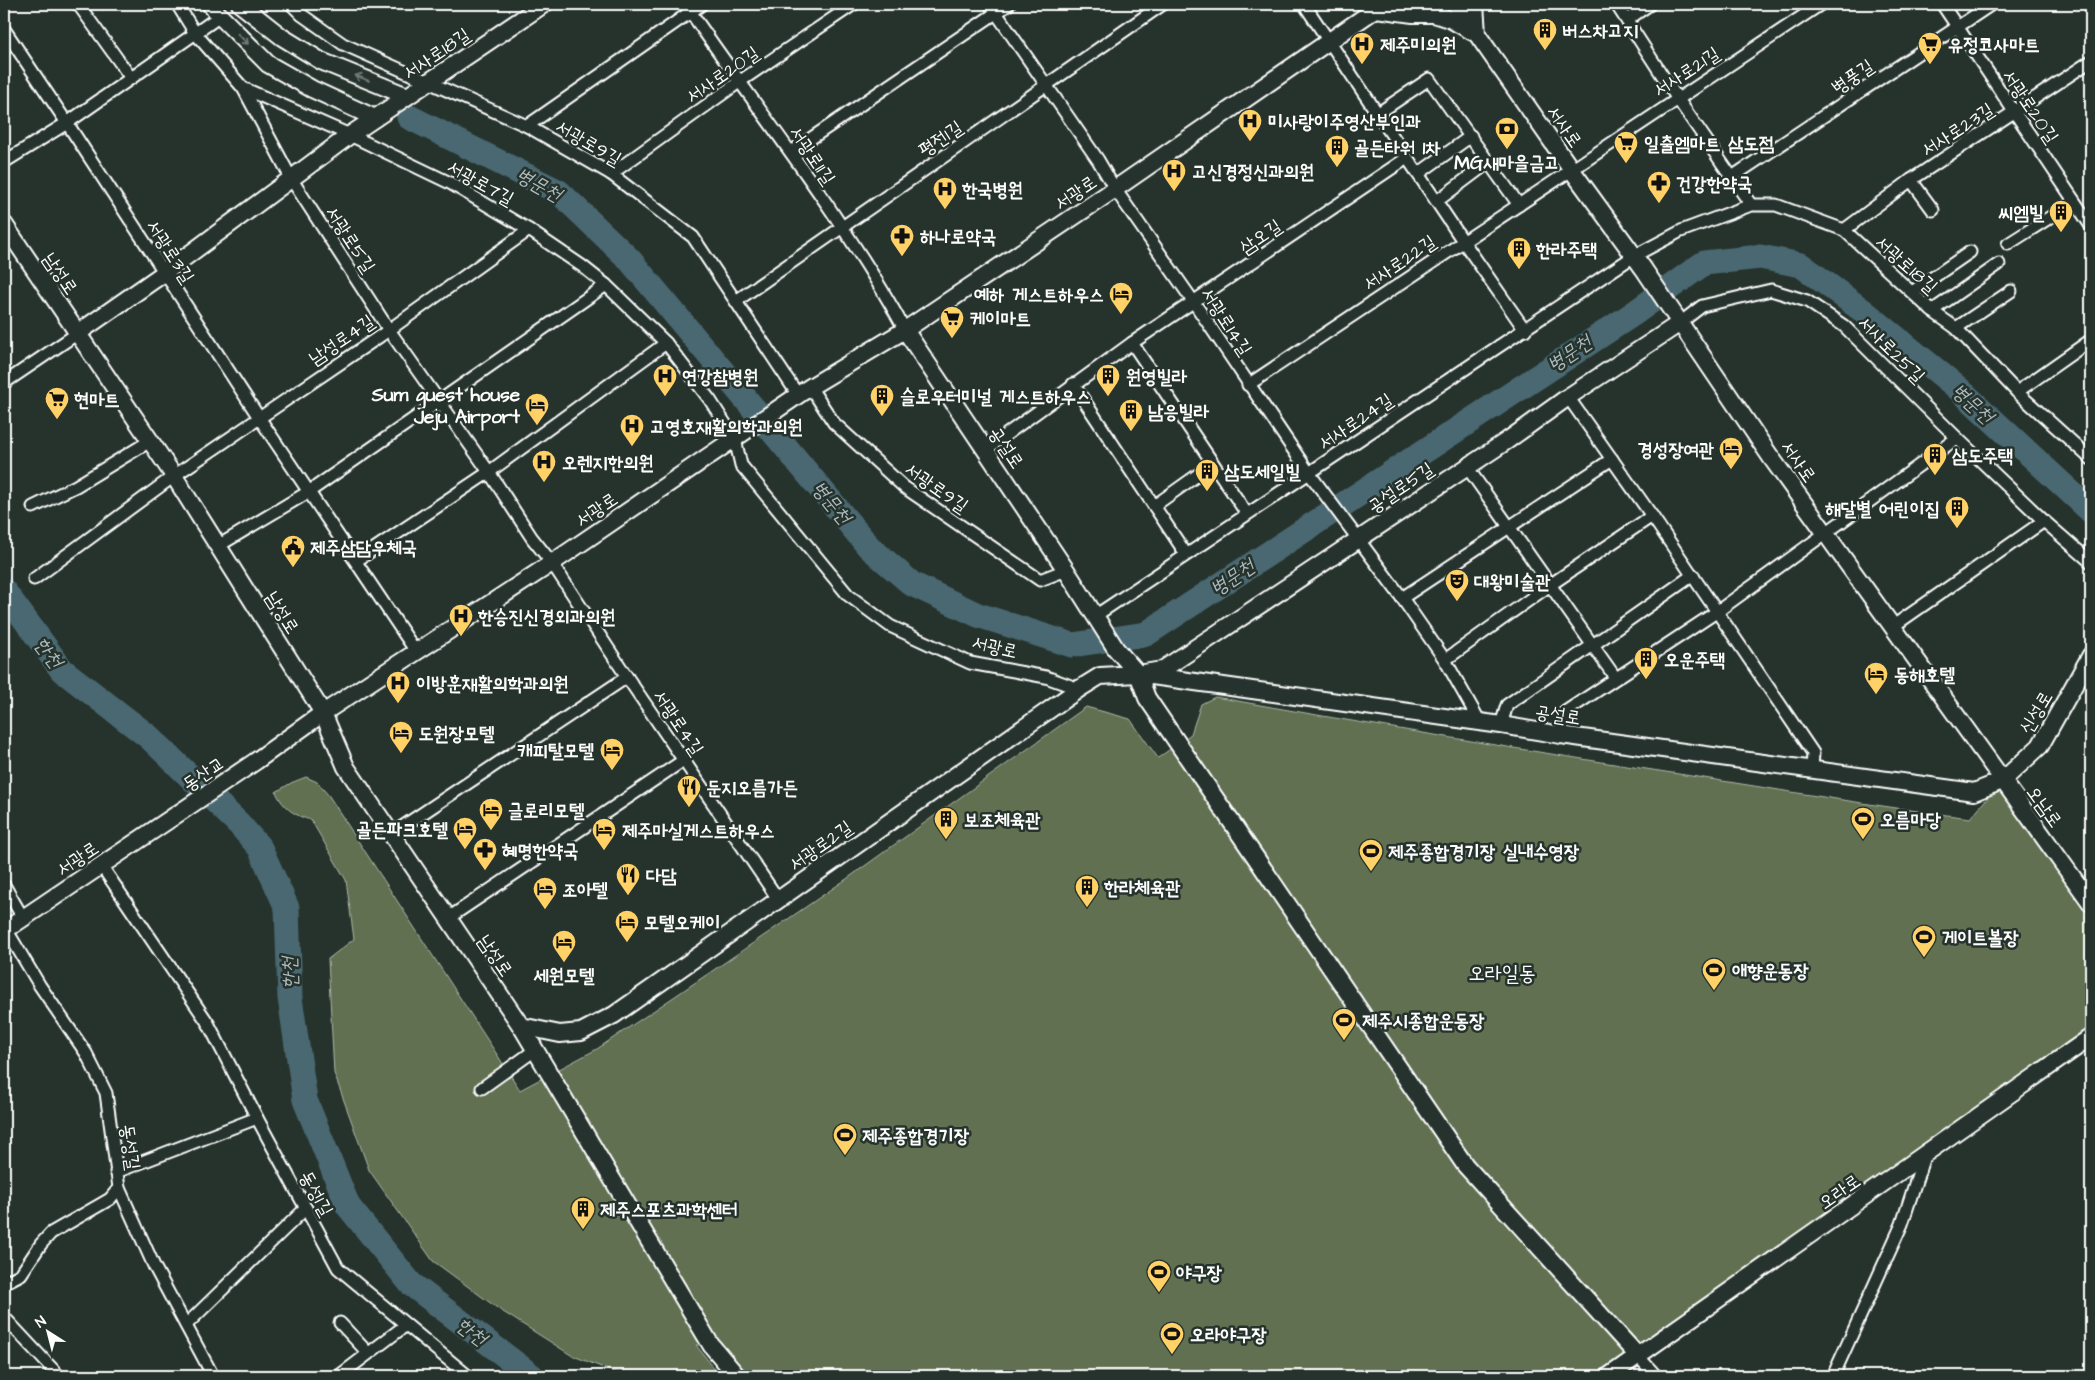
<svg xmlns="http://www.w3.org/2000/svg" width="2095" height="1380" font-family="'Architects Daughter','Poor Story',sans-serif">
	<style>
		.green { fill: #607051; stroke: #b0b8a8 }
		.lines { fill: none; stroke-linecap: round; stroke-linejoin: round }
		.river { stroke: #4a6871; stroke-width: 25 }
		.street-casing { stroke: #fff; stroke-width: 15 }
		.secondary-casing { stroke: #fff; stroke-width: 20 }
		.street { stroke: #26332d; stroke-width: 11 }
		.secondary { stroke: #26332d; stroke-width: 16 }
		.oneway { stroke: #727a76 }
		.labels { text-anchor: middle; stroke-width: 5; stroke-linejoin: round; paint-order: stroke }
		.poi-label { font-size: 19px; font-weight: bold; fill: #fff; stroke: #26332d; text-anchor: start }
		.street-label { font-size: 19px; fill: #fff; stroke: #26332d }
		.water-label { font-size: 20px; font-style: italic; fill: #aebbbf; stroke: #26332d }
		.quarter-label { font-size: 21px; fill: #fff; stroke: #26332d }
	</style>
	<rect width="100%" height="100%" fill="#26332d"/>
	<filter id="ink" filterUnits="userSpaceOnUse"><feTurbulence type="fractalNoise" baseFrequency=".02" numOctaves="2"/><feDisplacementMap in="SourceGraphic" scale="10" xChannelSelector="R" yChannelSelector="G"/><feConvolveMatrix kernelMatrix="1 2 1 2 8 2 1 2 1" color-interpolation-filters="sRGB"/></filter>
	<g filter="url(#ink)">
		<!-- green -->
		<path class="green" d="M1215,697C1371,725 1528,751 1685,775C1780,790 1874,806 1970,818L2002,781L2091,903V1034L1605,1376H738L711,1345H696L720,1376H624L571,1355L500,1310L433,1261L369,1170L334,1073L328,959L354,939L346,880L311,820C295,816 283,808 276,792L291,783L306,777L317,782L329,796L520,1090L597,1049L724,963L848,878L1086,707L1130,719L1158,758L1191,734L1201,704Z"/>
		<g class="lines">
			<!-- river -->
			<g class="river">
				<polyline points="409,117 559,192 629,259 869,547 912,584 978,615 1072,645 1146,634 1633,314 1704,263 1760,257 1801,265 1862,310 1959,389 2091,511"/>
				<polyline points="4,591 62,670 149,737 239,824 260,848 287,908 290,998 305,1100 348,1206 411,1284 532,1376"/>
			</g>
			<defs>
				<g id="street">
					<polyline points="78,4 131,78"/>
					<polyline points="177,4 195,33 243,88 350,135 450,183 529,230 582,266 606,285 666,343 710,400 735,439 741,465 848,595 890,626 970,663 1046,677 1079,689"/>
					<polyline points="291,4 302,15 343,44 527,126 611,174 693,237 798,395"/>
					<path d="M685,4C759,112 842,215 905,330"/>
					<polyline points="990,4 1098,160 1115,189 1193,301 1309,473 1402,598 1445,660 1480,722"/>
					<polyline points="1304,4 1463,241 1525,330"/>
					<polyline points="1616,4 1677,98 1751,205"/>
					<polyline points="1942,4 2091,226"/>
					<polyline points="1627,20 1650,4"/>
					<polyline points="4,29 67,123 260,419 417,653"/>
					<polyline points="243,88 292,180 389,330 489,472 532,538 552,563 627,677 778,899"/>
					<polyline points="1377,114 1429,79 1519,205"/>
					<polyline points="527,126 702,4"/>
					<polyline points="791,152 1009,4"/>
					<polyline points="4,162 67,123 220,16"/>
					<polyline points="611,174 739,82 854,4"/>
					<polyline points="1418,174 1471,136"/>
					<polyline points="1732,177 1992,4"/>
					<polyline points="1911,180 1933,210"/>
					<polyline points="1437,201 1489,162"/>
					<polyline points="1844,230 1911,180 2091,61"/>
					<polyline points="2008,244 2074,202"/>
					<polyline points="1912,292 1970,252"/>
					<polyline points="736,301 1163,4"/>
					<polyline points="1932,311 1999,264"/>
					<polyline points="1680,323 1702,306 1771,290 1807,301 1844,326 1957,438 2044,521 2091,562"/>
					<polyline points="1956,328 2011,291"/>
					<polyline points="1132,343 1247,514"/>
					<polyline points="4,383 78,333"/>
					<polyline points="1073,384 1186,554"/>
					<polyline points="1248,385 1821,4"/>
					<polyline points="810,387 834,423 904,487 1040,580 1066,570"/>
					<polyline points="2017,392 2091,340"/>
					<polyline points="1568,397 1652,516 1813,753 1812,770"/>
					<polyline points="985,450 1132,343 1407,158"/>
					<polyline points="1467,467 1615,677"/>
					<polyline points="1154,506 1213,464"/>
					<polyline points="33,507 76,486 150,441"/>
					<polyline points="218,546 310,491 606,285"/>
					<polyline points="356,561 489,472 666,343"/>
					<polyline points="34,579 174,476 389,330 529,230"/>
					<polyline points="1402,598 1612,459"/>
					<polyline points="1095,616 1634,256 1681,231 1751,205 1776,205 1844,230 1932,311 1956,328 2017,392 2091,459"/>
					<polyline points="1892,627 2044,521"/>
					<polyline points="1445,660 1550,585 1652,516"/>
					<polyline points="1501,725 1507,705 1693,575"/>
					<polyline points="1561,735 1565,712 1718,611 1957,438"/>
					<polyline points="390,835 627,677"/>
					<polyline points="101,865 208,1023 257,1118"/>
					<polyline points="4,885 23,918"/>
					<polyline points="447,919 684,760"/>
					<polyline points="6,929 40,986 86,1053 106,1093 119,1188 154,1266 213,1376"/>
					<polyline points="482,1088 535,1050"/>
					<polyline points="116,1172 257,1118 338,1268 468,1376"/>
					<polyline points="4,1283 21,1274 41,1244 51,1233 110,1199 119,1188"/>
					<polyline points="4,1317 59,1376"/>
					<polyline points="340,1323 368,1353"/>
					<polyline points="186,1325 306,1208"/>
					<polyline points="1638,1356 1656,1376"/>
					<polyline points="339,1376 406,1325"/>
					<polyline points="1833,1376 1902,1224 1924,1156"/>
				</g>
				<g id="secondary">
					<polyline points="210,4 220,16 268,64 312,89 375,118"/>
					<polyline points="240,4 282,37 321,61 407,96"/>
					<polyline points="1378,4 1376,9 1413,14 1434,14 1450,19 1473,32"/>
					<polyline points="1456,4 1571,169 1643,268 1770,456 2091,903"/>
					<polyline points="1475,4 1477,34"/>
					<polyline points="4,224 174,476 218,546 323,713 346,767 521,1026 711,1345 737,1376"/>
					<polyline points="905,330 1066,570 1116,649 1138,674 1501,725 1561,735 1974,792 2002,781 2040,746 2091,655"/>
					<polyline points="78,333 164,273 350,135 544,4"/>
					<polyline points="1138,674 1147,698 1465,1165 1638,1356"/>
					<polyline points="4,931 256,761 323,713 552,563 810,387 905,330 1115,189 1383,4"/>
					<polyline points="521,1026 560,1034 581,1032 614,1015 1079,689 1100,676 1138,674 1162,670 1508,440 1568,397 1680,323"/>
					<polyline points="1609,1376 2091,1037"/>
				</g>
			</defs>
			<!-- street casing -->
			<use href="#street" class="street-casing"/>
			<!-- secondary casing -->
			<use href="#secondary" class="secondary-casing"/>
			<!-- street -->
			<use href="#street" class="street"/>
			<!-- secondary -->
			<use href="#secondary" class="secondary"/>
		</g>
		<!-- one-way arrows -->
		<defs><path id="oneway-shaft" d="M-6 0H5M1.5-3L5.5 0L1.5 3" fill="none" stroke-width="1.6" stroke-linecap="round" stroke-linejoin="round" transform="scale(1.25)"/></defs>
		<g class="oneway">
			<use href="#oneway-shaft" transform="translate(243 39) rotate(45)"/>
			<use href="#oneway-shaft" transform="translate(362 78) rotate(-158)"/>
		</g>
	</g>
	<!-- icons -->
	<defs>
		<symbol id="building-pin" viewBox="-11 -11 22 30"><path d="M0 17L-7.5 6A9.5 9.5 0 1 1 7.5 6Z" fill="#ffd166" stroke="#26332d"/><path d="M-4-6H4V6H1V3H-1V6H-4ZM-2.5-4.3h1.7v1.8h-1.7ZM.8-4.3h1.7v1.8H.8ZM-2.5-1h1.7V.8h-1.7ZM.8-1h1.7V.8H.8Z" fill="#111"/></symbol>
		<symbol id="hospital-pin" viewBox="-11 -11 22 30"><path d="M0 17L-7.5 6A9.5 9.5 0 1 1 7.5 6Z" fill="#ffd166" stroke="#26332d"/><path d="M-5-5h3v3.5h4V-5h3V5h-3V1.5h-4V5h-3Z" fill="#111"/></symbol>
		<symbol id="supermarket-pin" viewBox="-11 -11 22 30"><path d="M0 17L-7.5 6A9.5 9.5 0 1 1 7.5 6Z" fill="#ffd166" stroke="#26332d"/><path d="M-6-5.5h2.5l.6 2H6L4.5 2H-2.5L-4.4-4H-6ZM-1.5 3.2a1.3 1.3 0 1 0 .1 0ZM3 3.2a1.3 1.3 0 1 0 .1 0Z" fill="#111"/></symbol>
		<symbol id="bank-pin" viewBox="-11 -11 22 30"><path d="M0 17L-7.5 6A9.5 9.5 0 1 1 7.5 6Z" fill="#ffd166" stroke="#26332d"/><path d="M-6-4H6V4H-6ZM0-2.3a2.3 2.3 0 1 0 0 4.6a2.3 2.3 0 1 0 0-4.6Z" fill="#111"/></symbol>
		<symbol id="pharmacy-pin" viewBox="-11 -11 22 30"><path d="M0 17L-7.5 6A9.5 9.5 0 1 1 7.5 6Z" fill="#ffd166" stroke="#26332d"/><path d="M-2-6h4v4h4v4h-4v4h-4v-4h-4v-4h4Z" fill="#111"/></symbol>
		<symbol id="hotel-pin" viewBox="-11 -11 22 30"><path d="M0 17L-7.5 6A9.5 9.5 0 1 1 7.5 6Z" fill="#ffd166" stroke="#26332d"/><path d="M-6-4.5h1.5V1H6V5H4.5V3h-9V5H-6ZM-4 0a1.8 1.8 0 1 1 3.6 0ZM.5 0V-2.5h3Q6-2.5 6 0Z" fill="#111"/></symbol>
		<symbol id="civic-pin" viewBox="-11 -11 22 30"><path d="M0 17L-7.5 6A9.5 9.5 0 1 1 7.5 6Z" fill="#ffd166" stroke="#26332d"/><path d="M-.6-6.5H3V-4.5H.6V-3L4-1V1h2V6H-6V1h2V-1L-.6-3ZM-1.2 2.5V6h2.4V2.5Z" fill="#111"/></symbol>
		<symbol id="theatre-pin" viewBox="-11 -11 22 30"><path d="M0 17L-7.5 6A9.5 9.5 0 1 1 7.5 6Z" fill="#ffd166" stroke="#26332d"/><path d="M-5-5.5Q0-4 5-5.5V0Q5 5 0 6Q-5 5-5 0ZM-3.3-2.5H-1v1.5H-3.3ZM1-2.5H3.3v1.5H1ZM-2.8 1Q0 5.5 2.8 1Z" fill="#111"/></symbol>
		<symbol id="restaurant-pin" viewBox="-11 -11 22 30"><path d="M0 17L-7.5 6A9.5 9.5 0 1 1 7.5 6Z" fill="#ffd166" stroke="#26332d"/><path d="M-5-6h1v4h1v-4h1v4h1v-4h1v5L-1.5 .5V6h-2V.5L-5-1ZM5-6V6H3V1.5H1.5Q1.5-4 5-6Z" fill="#111"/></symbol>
		<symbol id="stadium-pin" viewBox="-11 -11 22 30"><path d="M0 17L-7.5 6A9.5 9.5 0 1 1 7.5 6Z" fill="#ffd166" stroke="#26332d"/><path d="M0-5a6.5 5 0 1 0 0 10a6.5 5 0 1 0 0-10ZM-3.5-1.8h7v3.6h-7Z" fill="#111"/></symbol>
	</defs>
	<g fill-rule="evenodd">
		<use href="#building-pin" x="1531" y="16" width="28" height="38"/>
		<use href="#hospital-pin" x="1348" y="30" width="28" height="38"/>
		<use href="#supermarket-pin" x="1916" y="30" width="28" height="38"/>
		<use href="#hospital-pin" x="1236" y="107" width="28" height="38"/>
		<use href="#bank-pin" x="1493" y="115" width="28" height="38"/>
		<use href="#supermarket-pin" x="1612" y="129" width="28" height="38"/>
		<use href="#building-pin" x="1323" y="133" width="28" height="38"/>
		<use href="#hospital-pin" x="1160" y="157" width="28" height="38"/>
		<use href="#pharmacy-pin" x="1645" y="169" width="28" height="38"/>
		<use href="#hospital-pin" x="931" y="175" width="28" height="38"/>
		<use href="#building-pin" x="2047" y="198" width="28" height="38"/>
		<use href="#pharmacy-pin" x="888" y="222" width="28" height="38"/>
		<use href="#building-pin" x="1505" y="235" width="28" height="38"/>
		<use href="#hotel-pin" x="1107" y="280" width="28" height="38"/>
		<use href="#supermarket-pin" x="938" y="304" width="28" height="38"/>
		<use href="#hospital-pin" x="651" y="362" width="28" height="38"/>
		<use href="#building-pin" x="1094" y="362" width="28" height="38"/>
		<use href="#building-pin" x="868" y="382" width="28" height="38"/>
		<use href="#supermarket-pin" x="43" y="385" width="28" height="38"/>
		<use href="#hotel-pin" x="523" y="391" width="28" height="38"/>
		<use href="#building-pin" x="1117" y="397" width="28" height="38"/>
		<use href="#hospital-pin" x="618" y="412" width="28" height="38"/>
		<use href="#hotel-pin" x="1717" y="435" width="28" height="38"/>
		<use href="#building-pin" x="1921" y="441" width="28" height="38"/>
		<use href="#hospital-pin" x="530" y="448" width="28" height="38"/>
		<use href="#building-pin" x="1193" y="457" width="28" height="38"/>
		<use href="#building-pin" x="1943" y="494" width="28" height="38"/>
		<use href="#civic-pin" x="279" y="533" width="28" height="38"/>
		<use href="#theatre-pin" x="1443" y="567" width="28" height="38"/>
		<use href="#hospital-pin" x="447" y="602" width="28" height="38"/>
		<use href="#building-pin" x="1632" y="645" width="28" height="38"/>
		<use href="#hotel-pin" x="1862" y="660" width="28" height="38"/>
		<use href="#hospital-pin" x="384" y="669" width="28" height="38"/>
		<use href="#hotel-pin" x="387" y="719" width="28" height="38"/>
		<use href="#hotel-pin" x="598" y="736" width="28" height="38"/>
		<use href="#restaurant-pin" x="675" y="773" width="28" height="38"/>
		<use href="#hotel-pin" x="477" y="796" width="28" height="38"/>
		<use href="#building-pin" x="932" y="805" width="28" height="38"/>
		<use href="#stadium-pin" x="1849" y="805" width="28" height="38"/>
		<use href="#hotel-pin" x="451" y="815" width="28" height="38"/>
		<use href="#hotel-pin" x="590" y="816" width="28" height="38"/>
		<use href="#pharmacy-pin" x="471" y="836" width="28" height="38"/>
		<use href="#stadium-pin" x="1357" y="837" width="28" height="38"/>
		<use href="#restaurant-pin" x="614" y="861" width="28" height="38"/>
		<use href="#building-pin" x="1073" y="873" width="28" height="38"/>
		<use href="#hotel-pin" x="531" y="875" width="28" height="38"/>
		<use href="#hotel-pin" x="613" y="908" width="28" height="38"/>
		<use href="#stadium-pin" x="1910" y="923" width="28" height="38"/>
		<use href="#hotel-pin" x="550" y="928" width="28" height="38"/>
		<use href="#stadium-pin" x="1700" y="956" width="28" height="38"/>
		<use href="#stadium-pin" x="1330" y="1006" width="28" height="38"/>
		<use href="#stadium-pin" x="831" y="1121" width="28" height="38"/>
		<use href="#building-pin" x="569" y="1195" width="28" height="38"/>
		<use href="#stadium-pin" x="1145" y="1258" width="28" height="38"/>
		<use href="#stadium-pin" x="1158" y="1320" width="28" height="38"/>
	</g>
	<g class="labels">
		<!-- poi labels -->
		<g class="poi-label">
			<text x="1562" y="37">버스차고지</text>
			<text x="1380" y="51">제주미의원</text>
			<text x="1948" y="51">유정코사마트</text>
			<text x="1268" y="128">미사랑이주영산부인과</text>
			<text x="1644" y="150">일출엠마트 삼도점</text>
			<text x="1354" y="154">골든타워 1차</text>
			<text x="1507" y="169" text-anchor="middle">MG새마을금고</text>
			<text x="1192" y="178">고신경정신과의원</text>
			<text x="1676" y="190">건강한약국</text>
			<text x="962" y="196">한국병원</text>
			<text x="2044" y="219" text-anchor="end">씨엠빌</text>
			<text x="920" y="243">하나로약국</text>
			<text x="1536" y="256">한라주택</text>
			<text x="1104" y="301" text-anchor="end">예하 게스트하우스</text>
			<text x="970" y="325">케이마트</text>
			<text x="682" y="383">연강참병원</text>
			<text x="1126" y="383">원영빌라</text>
			<text x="520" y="401" text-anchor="end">Sum guest house<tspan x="520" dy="22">Jeju Airport</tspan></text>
			<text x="900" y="403">슬로우터미널 게스트하우스</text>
			<text x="74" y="406">현마트</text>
			<text x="1148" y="418">남응빌라</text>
			<text x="650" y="433">고영호재활의학과의원</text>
			<text x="1714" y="456" text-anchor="end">경성장여관</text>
			<text x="1952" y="462">삼도주택</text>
			<text x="562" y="469">오렌지한의원</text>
			<text x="1224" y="478">삼도세일빌</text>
			<text x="1940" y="515" text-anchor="end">해달별 어린이집</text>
			<text x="310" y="554">제주삼담우체국</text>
			<text x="1474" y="588">대왕미술관</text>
			<text x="478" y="623">한승진신경외과의원</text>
			<text x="1664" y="666">오운주택</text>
			<text x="1894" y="681">동해호텔</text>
			<text x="416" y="690">이방훈재활의학과의원</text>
			<text x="418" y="740">도원장모텔</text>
			<text x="594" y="757" text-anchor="end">캐피탈모텔</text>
			<text x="706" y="794">둔지오름가든</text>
			<text x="508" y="817">글로리모텔</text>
			<text x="964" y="826">보조체육관</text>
			<text x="1880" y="826">오름마당</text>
			<text x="448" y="836" text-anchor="end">골든파크호텔</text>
			<text x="622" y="837">제주마실게스트하우스</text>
			<text x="502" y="857">혜명한약국</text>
			<text x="1388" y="858">제주종합경기장 실내수영장</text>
			<text x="646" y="882">다담</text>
			<text x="1104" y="894">한라체육관</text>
			<text x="562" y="896">조아텔</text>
			<text x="644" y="929">모텔오케이</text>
			<text x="1942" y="944">게이트볼장</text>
			<text x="1732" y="977">애향운동장</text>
			<text x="564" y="982" text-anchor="middle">세원모텔</text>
			<text x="1362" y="1027">제주시종합운동장</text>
			<text x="862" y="1142">제주종합경기장</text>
			<text x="600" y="1216">제주스포츠과학센터</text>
			<text x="1176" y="1279">야구장</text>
			<text x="1190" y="1341">오라야구장</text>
		</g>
		<!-- street labels -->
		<g class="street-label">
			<text transform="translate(436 53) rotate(-34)" y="7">서사로18길</text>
			<text transform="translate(1686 71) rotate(-33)" y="7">서사로21길</text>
			<text transform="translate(722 74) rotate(-35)" y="7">서사로20길</text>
			<text transform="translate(1852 76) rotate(-34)" y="7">병풍길</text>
			<text transform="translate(2031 106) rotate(56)" y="7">서광로20길</text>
			<text transform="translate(1565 126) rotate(55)" y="7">서사로</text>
			<text transform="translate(1957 129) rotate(-33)" y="7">서사로23길</text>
			<text transform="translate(940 138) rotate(-34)" y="7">평전1길</text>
			<text transform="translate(589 142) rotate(30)" y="7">서광로9길</text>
			<text transform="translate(813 155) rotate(56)" y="7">서광로11길</text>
			<text transform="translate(481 182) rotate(29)" y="7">서광로7길</text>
			<text transform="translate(1075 192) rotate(-34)" y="7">서광로</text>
			<text transform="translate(1260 236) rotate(-34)" y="7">삼오길</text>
			<text transform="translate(351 239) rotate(57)" y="7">서광로5길</text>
			<text transform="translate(171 251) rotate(57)" y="7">서광로3길</text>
			<text transform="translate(1399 262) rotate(-34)" y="7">서사로22길</text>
			<text transform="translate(1907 264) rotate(42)" y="7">서광로18길</text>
			<text transform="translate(61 273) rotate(56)" y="7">남성로</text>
			<text transform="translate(1227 321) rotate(57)" y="7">서광로14길</text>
			<text transform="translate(341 339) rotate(-34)" y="7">남성로4길</text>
			<text transform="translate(1892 349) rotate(45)" y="7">서사로25길</text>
			<text transform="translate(1355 421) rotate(-34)" y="7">서사로24길</text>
			<text transform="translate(1007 447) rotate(56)" y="7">공설로</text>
			<text transform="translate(1799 461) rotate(55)" y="7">서사로</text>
			<text transform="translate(937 487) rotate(35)" y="7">서광로9길</text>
			<text transform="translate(1400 487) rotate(-34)" y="7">공설로5길</text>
			<text transform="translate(596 509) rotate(-34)" y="7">서광로</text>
			<text transform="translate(283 612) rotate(58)" y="7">남성로</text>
			<text transform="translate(995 646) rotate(13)" y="7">서광로</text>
			<text transform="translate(2035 712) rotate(-59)" y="7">신성로</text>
			<text transform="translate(1558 714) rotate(9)" y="7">공설로</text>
			<text transform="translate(679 722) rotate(56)" y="7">서광로4길</text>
			<text transform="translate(203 773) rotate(-34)" y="7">동산교</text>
			<text transform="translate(2045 806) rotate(54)" y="7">오남로</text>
			<text transform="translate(820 845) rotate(-35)" y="7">서광로2길</text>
			<text transform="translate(77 858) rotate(-34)" y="7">서광로</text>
			<text transform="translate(496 955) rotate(56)" y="7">남성로</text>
			<text transform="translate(131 1147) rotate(82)" y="7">동성길</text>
			<text transform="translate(1839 1191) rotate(-35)" y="7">오라로</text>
			<text transform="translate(317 1193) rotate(61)" y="7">동성1길</text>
		</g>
		<!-- water labels -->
		<g class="water-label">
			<text transform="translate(539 184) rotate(29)" y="7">병문천</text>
			<text transform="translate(1569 353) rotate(-34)" y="7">병문천</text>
			<text transform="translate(1973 403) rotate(42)" y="7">병문천</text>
			<text transform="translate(832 502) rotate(50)" y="7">병문천</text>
			<text transform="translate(1232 577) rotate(-34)" y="7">병문천</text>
			<text transform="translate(49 652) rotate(53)" y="7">한천</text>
			<text transform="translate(289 973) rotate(-92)" y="7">한천</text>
			<text transform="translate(472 1331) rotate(37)" y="7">한천</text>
		</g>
		<!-- quarter labels -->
		<g class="quarter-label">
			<text x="1502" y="980">오라일동</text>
		</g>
	</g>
	<!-- margin -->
	<rect width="2095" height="1380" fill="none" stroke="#26332d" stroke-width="20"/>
	<rect x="10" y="10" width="2075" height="1360" fill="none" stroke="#fff" stroke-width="2" filter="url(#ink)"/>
	<!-- north arrow -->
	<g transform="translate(48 1332) rotate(324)" stroke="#26332d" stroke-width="4" paint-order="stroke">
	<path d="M0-4L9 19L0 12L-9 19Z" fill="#ffffff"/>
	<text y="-8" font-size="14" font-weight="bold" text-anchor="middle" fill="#ffffff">N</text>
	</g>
</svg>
